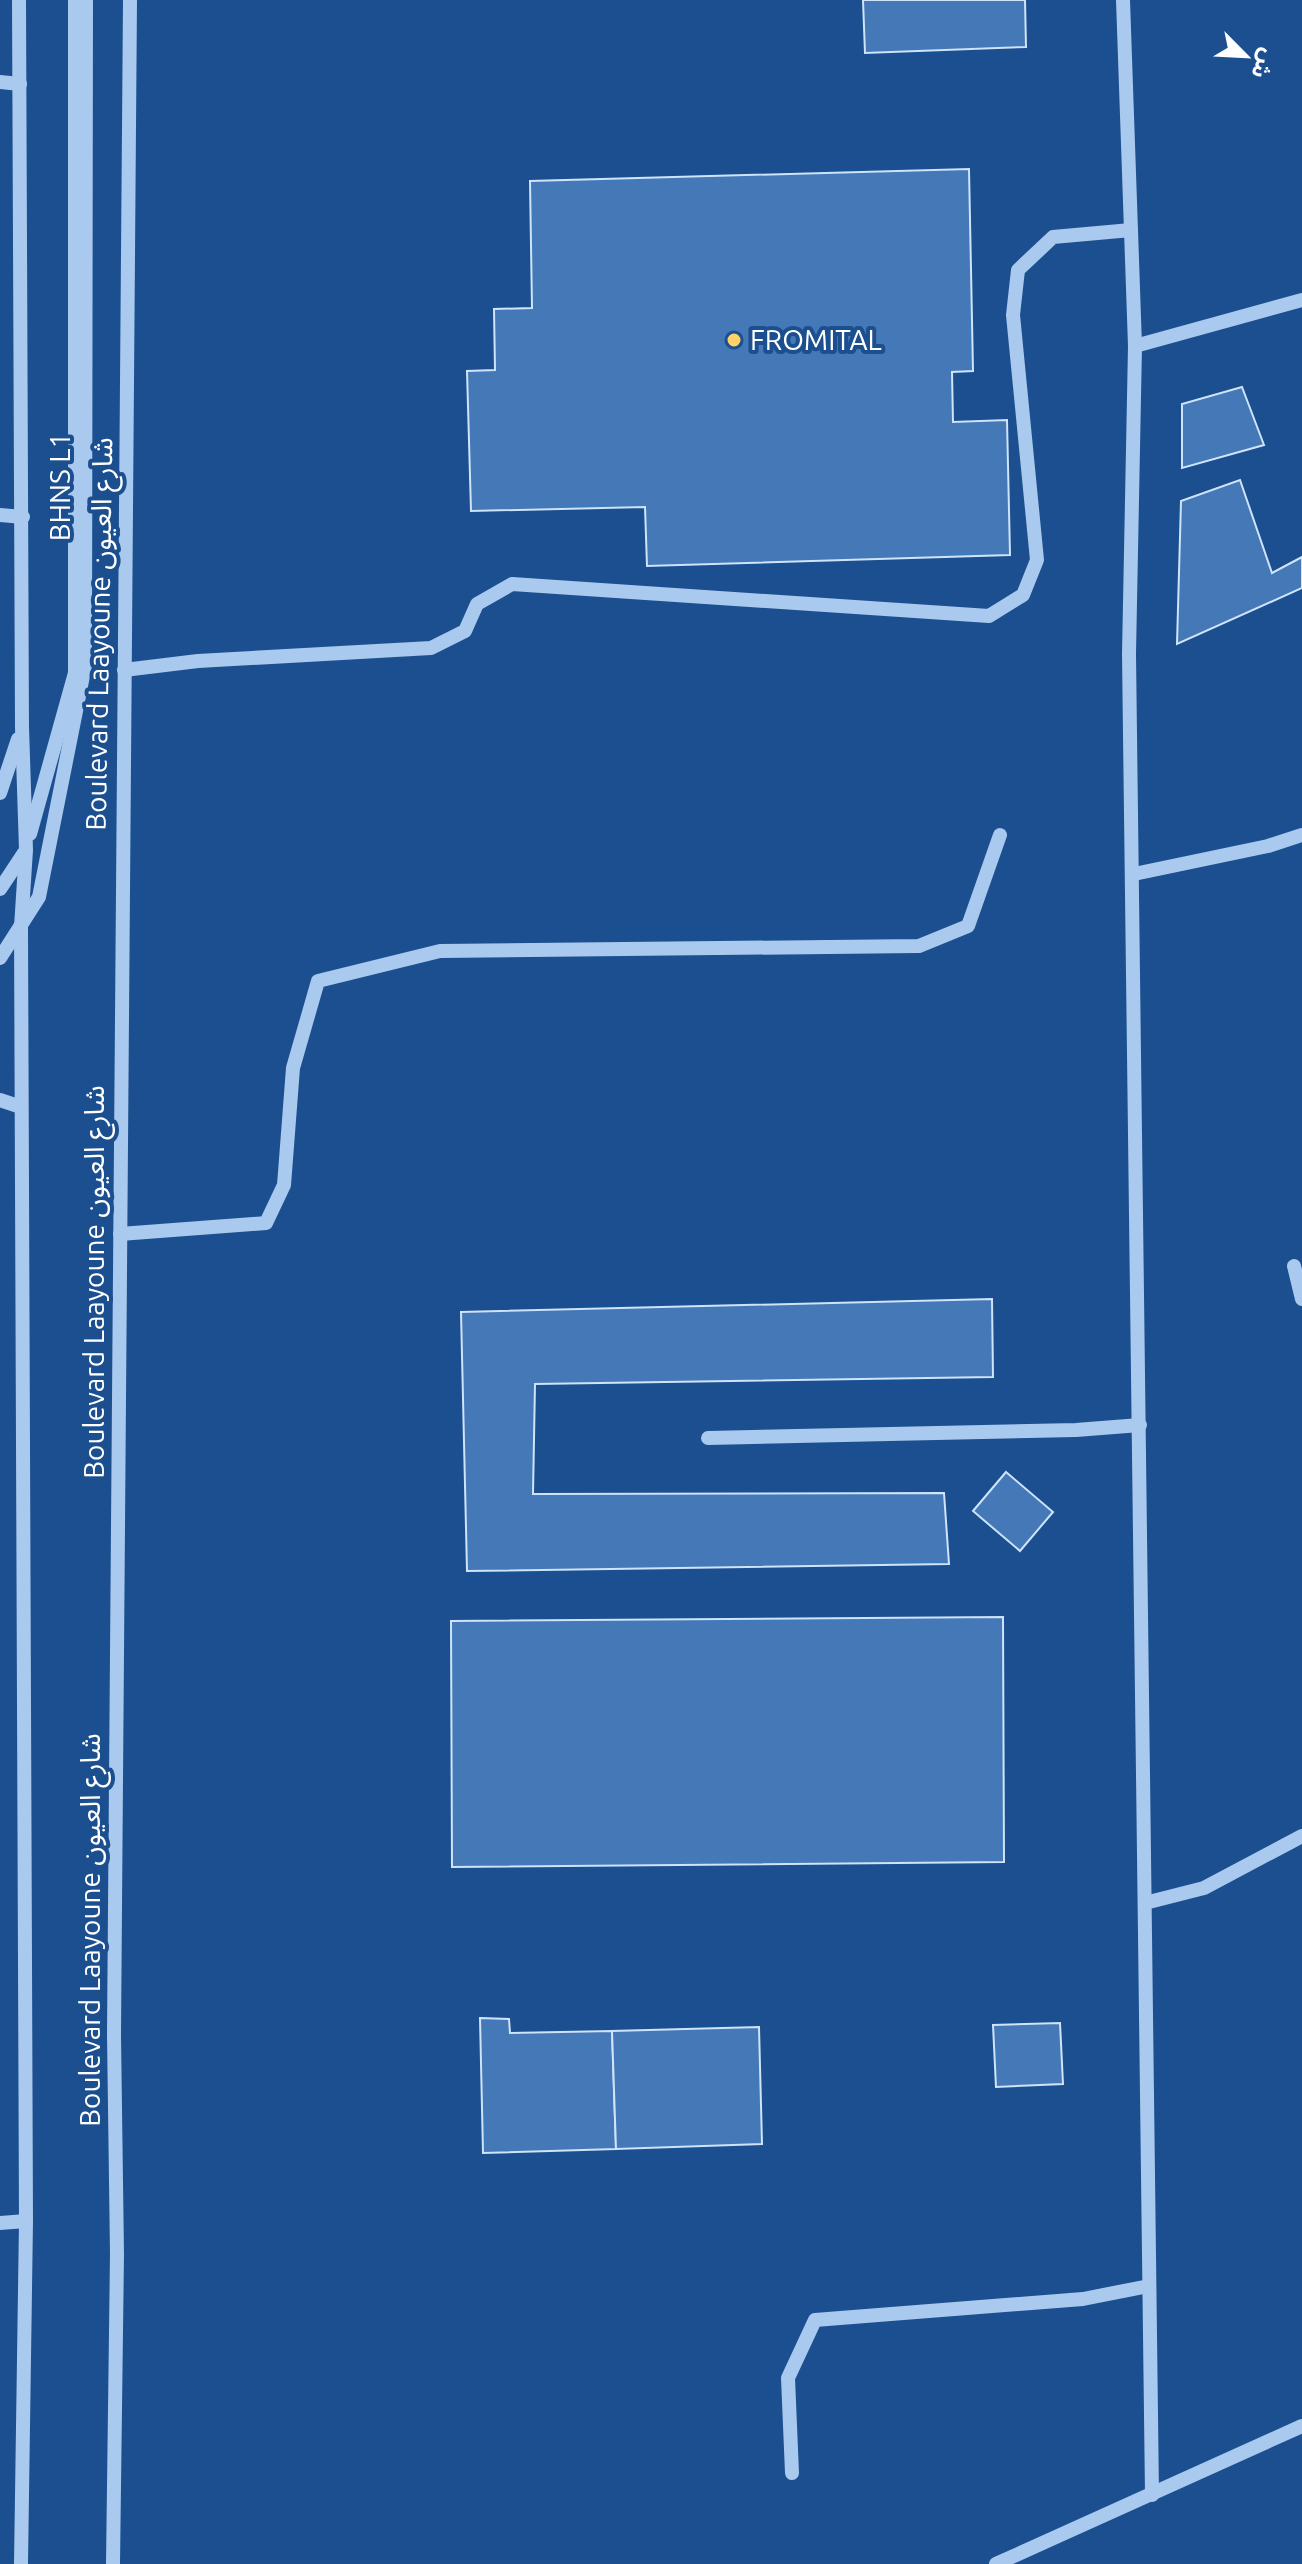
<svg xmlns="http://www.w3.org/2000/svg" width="1302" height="2564" font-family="Ubuntu,'Noto Sans Arabic',sans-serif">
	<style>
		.building { fill: #4478b7; stroke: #cfe3fa; stroke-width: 2 }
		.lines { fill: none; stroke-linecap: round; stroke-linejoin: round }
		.minor { stroke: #a9c9ee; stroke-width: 14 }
		.poi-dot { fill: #ffd166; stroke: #1b4f8f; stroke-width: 3 }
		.labels { text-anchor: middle; stroke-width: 8; stroke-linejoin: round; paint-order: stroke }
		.poi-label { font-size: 28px; fill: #fff; stroke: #1b4f8f; text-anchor: start }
		.street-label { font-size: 28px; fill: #fff; stroke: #1b4f8f }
	</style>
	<rect width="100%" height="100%" fill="#1b4f8f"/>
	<!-- building -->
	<g class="building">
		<polygon points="863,0 1025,0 1026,47 865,53"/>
		<polygon points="969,169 973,371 952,372 953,422 1007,420 1010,555 647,566 645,507 471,511 467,371 495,370 494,309 532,308 530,181"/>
		<polygon points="1242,387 1264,445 1182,468 1182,404"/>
		<polygon points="1240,480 1272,573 1302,557 1302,588 1177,644 1181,501"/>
		<polygon points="992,1299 993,1377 535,1384 533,1494 944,1493 949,1564 467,1571 461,1312"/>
		<polygon points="1006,1472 1053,1512 1020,1551 973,1511"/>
		<polygon points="1003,1617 1004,1862 452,1867 451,1621"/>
		<polygon points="480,2018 509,2019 510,2033 612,2031 616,2149 483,2153"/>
		<polygon points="1060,2023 1063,2084 996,2087 993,2025"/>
		<polygon points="759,2027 762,2144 616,2149 612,2031"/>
	</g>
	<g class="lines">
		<!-- minor -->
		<g class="minor">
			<polyline points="19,0 22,727 26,850 21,927 26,2221 21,2564"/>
			<polyline points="1123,0 1135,346 1129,654 1152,2495"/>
			<polyline points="0,82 20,84"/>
			<polyline points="1135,346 1302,300"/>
			<polyline points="0,515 23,517"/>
			<polyline points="124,670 198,661 431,648 465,631 477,604 512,584 989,616 1023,595 1037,560 1013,315 1018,270 1053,237 1131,230"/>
			<polyline points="0,793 18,739"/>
			<polyline points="30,834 75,673 75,0"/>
			<polyline points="1134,874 1268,846 1302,835"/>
			<polyline points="0,889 24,853"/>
			<polyline points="0,958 39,897 85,666 86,0"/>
			<polyline points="0,1100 21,1107"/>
			<polyline points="120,1234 266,1223 284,1185 293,1068 318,981 440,951 919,946 968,926 1000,835"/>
			<polyline points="1294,1266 1302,1299"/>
			<polyline points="708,1438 1076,1430 1140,1425"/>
			<polyline points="1145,1903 1204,1888 1302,1836"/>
			<polyline points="0,2223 26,2221"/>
			<polyline points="792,2473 788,2378 815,2320 1083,2299 1149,2286"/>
			<polyline points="113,2564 117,2254 114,2035 130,0"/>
			<polyline points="996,2564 1302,2426"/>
		</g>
	</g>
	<!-- markers -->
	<circle class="poi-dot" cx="734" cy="340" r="8"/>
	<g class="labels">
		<!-- poi labels -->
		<g class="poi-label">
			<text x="750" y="350">FROMITAL</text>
		</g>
		<!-- street labels -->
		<g class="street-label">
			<text transform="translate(60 487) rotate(-90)" y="10">BHNS L1</text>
			<text transform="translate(99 634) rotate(-89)" y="10">Boulevard Laayoune شارع العيون</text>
			<text transform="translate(94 1282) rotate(-90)" y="10">Boulevard Laayoune شارع العيون</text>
			<text transform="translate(90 1930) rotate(-90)" y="10">Boulevard Laayoune شارع العيون</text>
		</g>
	</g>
	<!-- north arrow -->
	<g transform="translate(1246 56) rotate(114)" stroke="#1b4f8f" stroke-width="6" paint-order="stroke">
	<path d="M0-6L14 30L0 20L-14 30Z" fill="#ffffff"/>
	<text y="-12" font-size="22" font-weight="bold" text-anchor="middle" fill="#ffffff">ش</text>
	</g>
</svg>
